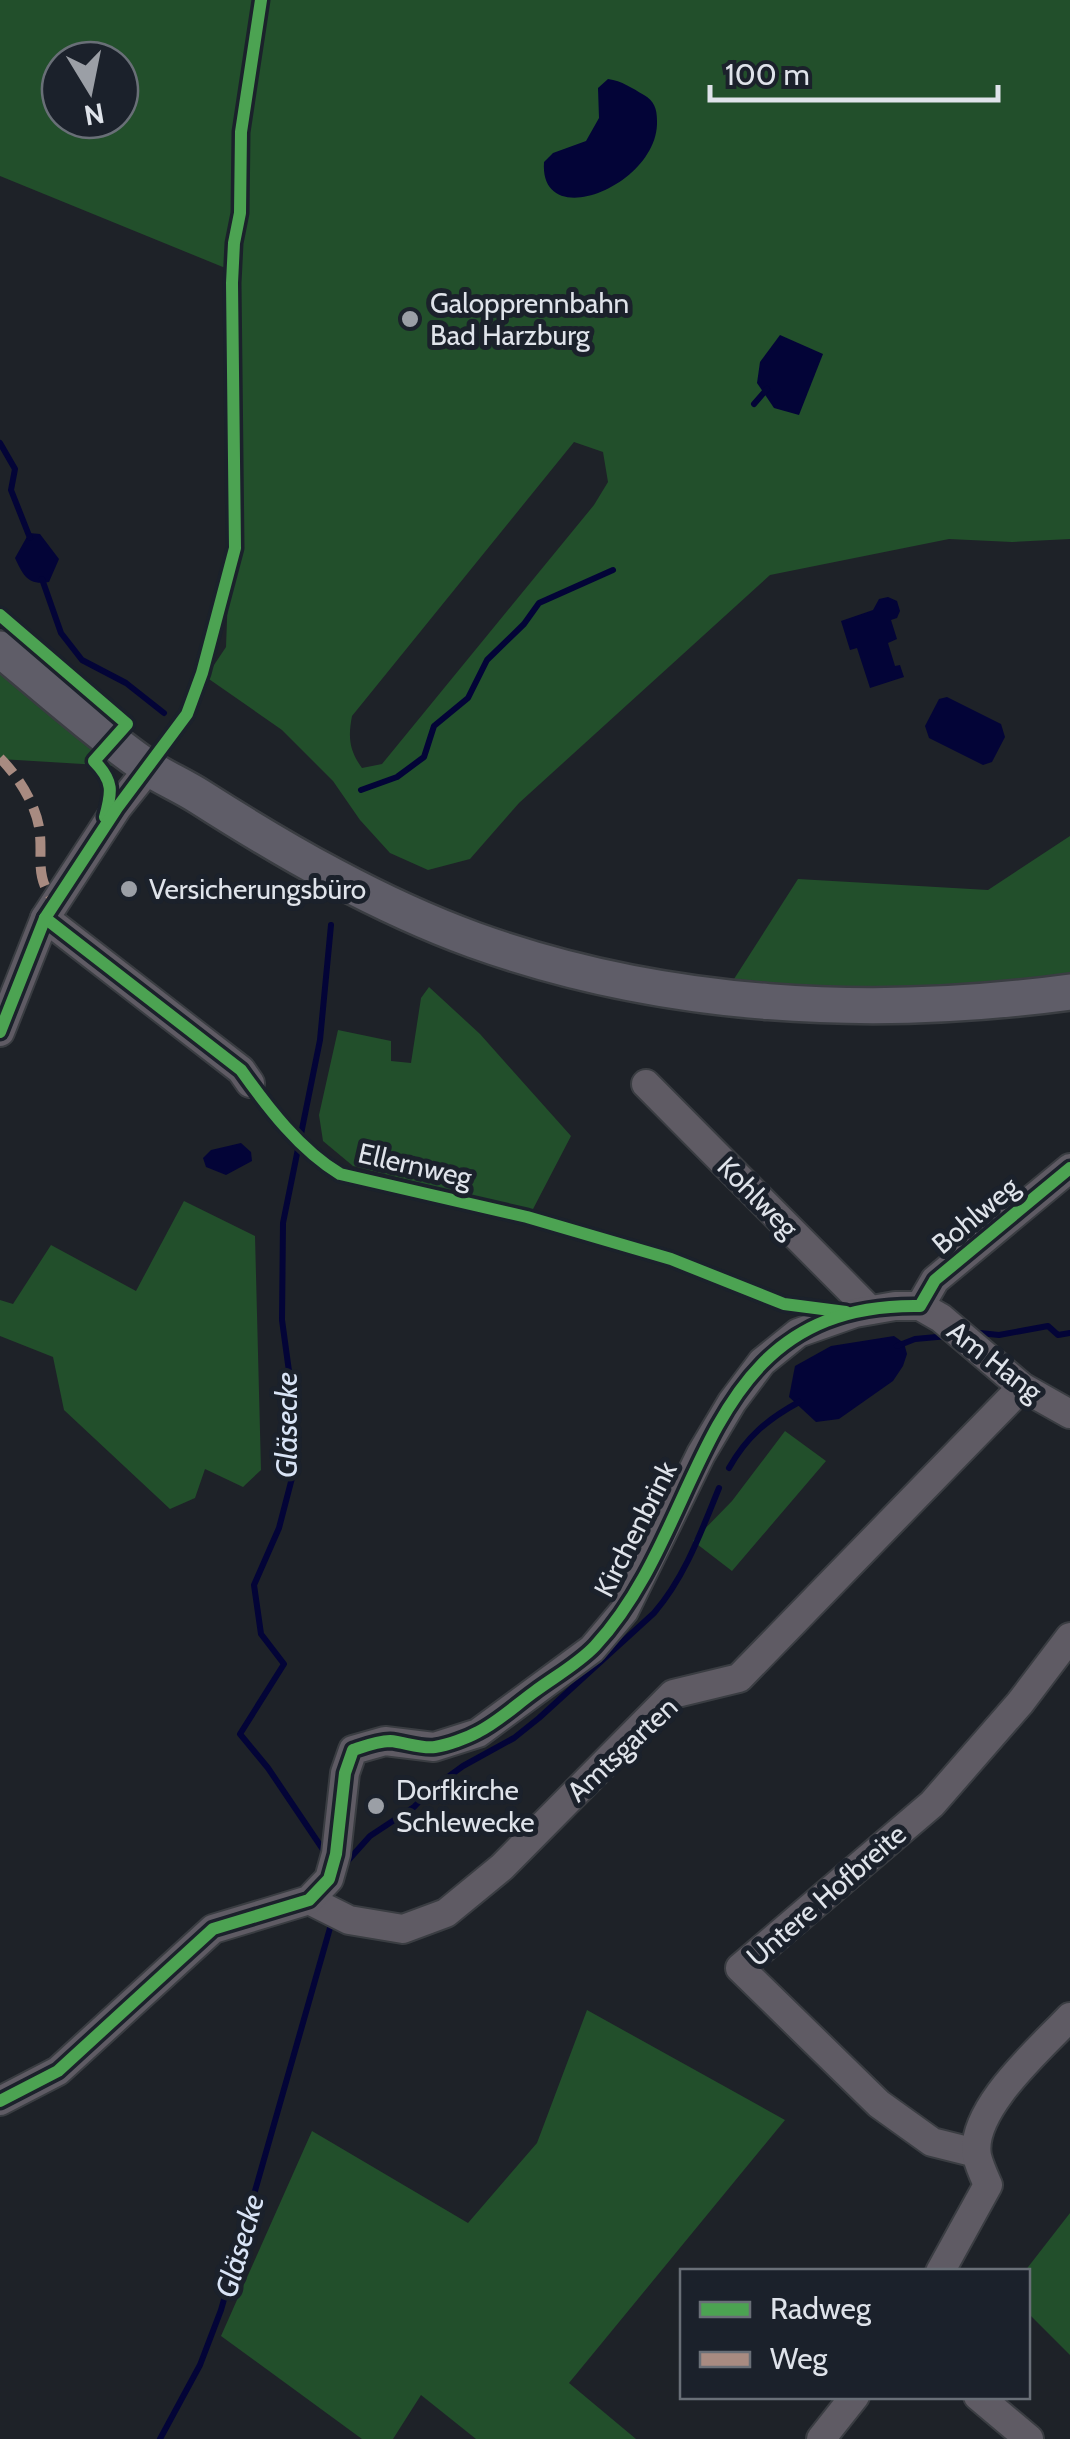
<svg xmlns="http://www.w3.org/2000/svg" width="1070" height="2439" font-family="Cabin,sans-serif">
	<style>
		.green { fill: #224f2b; fill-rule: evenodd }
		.water { fill: #030437 }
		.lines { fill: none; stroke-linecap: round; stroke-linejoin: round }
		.stream { stroke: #030437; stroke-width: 6 }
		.minor-casing { stroke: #3a3d42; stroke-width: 32 }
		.major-casing { stroke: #3a3d42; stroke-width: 40 }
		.minor { stroke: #5f5b64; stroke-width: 28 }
		.major { stroke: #5f5d68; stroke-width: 35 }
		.quiet { stroke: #a88b81; stroke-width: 10; stroke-dasharray: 20 10; stroke-linecap: butt }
		.cycleway-casing { stroke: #1b212b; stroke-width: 19 }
		.cycleway { stroke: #4ca352; stroke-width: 12 }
		.poi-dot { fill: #9b9fa6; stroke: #1b212b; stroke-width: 4 }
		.labels { text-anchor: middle; stroke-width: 10; stroke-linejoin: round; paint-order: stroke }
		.poi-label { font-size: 28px; fill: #dfe3ea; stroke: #1b212b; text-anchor: start }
		.street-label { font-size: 28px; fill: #dfe3ea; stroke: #1b212b }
		.water-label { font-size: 30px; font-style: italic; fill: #d9e4f6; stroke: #1b212b }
	</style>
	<rect width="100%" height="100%" fill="#1e2228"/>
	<!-- green -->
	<g class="green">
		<path d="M0,0H1070V539L1012,542L949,539L770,575L519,803L470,859L428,870L390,853L360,820L333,781L282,730L206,677L226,647L240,274L0,176ZM60,60H120V120H60ZM574,442L603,452L608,482L594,505L382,764L362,768C349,750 348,737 352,716Z"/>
		<polygon points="0,646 149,768 0,759"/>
		<polygon points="1070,836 1070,976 898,994 734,979 798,879 988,890"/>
		<polygon points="429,987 480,1034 571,1136 532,1211 353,1166 323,1141 319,1115 338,1030 391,1041 391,1061 411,1063 421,998"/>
		<polygon points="184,1201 255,1236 261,1470 243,1487 205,1469 195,1498 170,1509 64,1410 53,1357 0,1336 0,1300 13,1304 51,1245 136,1291"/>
		<polygon points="785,1431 826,1461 732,1571 693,1541 732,1501"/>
		<polygon points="587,2010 785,2120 569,2383 636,2439 476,2439 421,2395 393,2439 362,2439 221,2336 312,2131 468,2223 537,2143"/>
		<polygon points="1070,2213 1070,2355 1028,2313 1028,2272 1025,2271"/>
	</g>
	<!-- water -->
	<g class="water">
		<path d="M608,79C622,81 632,88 644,95C654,101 657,108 657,121C659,185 539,234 544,162L553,153L586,141L599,118L598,88Z"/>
		<polygon points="780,335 823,354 799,415 774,408 757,383 760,362"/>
		<path d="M29,533L40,534L59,559L49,582C28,586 23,575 15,558Z"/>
		<polygon points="888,597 897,601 900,611 897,618 891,620 897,639 888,643 895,666 900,665 904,677 870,688 857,648 850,650 841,621 873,610 879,599"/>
		<polygon points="947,697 1001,724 1005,737 992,762 983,765 929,738 925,726 939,699"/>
		<polygon points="241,1143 251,1152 252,1161 226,1175 206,1167 203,1158 211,1150"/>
		<polygon points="894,1336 904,1343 907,1354 903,1366 893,1381 839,1419 816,1422 789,1397 795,1366 831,1346"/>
	</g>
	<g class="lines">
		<!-- stream -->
		<g class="stream">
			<polyline points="754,404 767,389"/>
			<polyline points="0,443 15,469 11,490 30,538"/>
			<polyline points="42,579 61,633 82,660 126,683 164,713"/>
			<polyline points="361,790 397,777 424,757 434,726 468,698 487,660 524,624 539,603 613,570"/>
			<polyline points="970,1332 999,1335 1048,1326 1058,1335 1070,1333"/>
			<polyline points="897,1346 915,1339 948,1336"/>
			<path d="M729,1468C747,1436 768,1419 799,1402"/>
			<polyline points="326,1854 268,1768 240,1734 284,1664 261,1634 254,1585 279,1528 292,1478 294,1408 282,1320 283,1223 320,1040 331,925"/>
			<path d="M344,1865L370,1836L414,1807L430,1790L463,1766L514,1738L539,1718L654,1613C685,1577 701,1532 719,1488"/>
			<polyline points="160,2439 200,2365 221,2310 332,1921"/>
		</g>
		<defs>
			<g id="minor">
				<polyline points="45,918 241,1070 250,1083"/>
				<polyline points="0,1032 45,918 117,808 149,768"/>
				<polyline points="646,1084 870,1310"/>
				<polyline points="920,1306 935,1280 1070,1168"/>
				<polyline points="309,1900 349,1920 403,1929 446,1913 502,1867 673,1694 739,1678 1022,1387"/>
				<polyline points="0,2101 58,2071 213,1929 309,1900 329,1879 336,1854 345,1773 353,1750 385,1741 434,1747 478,1733 592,1649 624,1611 701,1454 732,1402 762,1362 798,1333 855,1313 895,1306 920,1306 941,1318 1022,1387 1070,1414"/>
				<polyline points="976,2153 932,2142 879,2104 740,1968 932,1804 1020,1703 1070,1637"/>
				<path d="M940,2272L988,2185C984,2176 979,2165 977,2156C969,2110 1041,2048 1070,2017"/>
				<polyline points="978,2396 1029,2439"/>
				<polyline points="821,2439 855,2396"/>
			</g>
			<path id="major" d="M0,649C48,689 96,731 147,767C164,778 183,786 200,797C286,852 378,905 474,940C663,1008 872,1019 1070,992"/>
		</defs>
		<!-- minor casing -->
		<use href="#minor" class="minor-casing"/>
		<!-- major casing -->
		<use href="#major" class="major-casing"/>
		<!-- minor -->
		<use href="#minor" class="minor"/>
		<!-- major -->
		<use href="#major" class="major"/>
		<!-- quiet -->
		<path class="quiet" d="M0,758C17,775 35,803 39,827C44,857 33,876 55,902"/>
		<defs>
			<g id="cycleway">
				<path d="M0,615L127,724L94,761C114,781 112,792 105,817"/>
				<path d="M45,918L241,1070C268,1108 300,1150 340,1174L527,1217L671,1259L784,1304L846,1312"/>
				<polyline points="0,1032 45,918 117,808 187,714 202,673 235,548 232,283 234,243 240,213 241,132 261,0"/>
				<path d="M0,2101L58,2071L213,1929L309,1900L329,1879L336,1854L345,1773L353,1750C365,1746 378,1741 390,1741C404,1742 421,1749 435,1747C448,1745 467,1738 478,1732C498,1722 516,1705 534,1692C554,1677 578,1664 595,1646C711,1521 695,1302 920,1306L935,1280L1070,1168"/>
			</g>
		</defs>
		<!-- cycleway casing -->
		<use href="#cycleway" class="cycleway-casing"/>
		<!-- cycleway -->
		<use href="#cycleway" class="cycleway"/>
	</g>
	<!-- markers -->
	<g class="poi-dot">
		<circle cx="410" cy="319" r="10"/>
		<circle cx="129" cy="889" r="10"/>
		<circle cx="376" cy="1806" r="10"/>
	</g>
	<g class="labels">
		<!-- poi labels -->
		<g class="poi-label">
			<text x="430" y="313">Galopprennbahn<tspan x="430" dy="32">Bad Harzburg</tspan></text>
			<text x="149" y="899">Versicherungsbüro</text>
			<text x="396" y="1800">Dorfkirche<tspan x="396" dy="32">Schlewecke</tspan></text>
		</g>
		<!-- street labels -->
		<g class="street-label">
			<text transform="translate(415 1165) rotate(13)" y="10">Ellernweg</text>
			<text transform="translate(758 1197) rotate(45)" y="10">Kohlweg</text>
			<text transform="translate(975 1215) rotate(-40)" y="10">Bohlweg</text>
			<text transform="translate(995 1361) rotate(38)" y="10">Am Hang</text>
			<text transform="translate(635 1529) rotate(-63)" y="10">Kirchenbrink</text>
			<text transform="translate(622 1749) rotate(-43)" y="10">Amtsgarten</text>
			<text transform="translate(826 1895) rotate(-41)" y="10">Untere Hofbreite</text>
		</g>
		<!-- water labels -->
		<g class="water-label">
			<text transform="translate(287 1425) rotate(-90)" y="10">Gläsecke</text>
			<text transform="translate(240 2246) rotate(-74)" y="10">Gläsecke</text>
		</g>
	</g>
	<!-- legend -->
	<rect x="680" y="2269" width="350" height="130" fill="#1b212b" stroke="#696f77" stroke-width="2.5"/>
	<rect x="700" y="2302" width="50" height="15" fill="#4ca352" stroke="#696f77" stroke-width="2.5"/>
	<text x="770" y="2319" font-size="30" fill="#dfe3ea">Radweg</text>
	<rect x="700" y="2352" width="50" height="15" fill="#a88b81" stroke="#696f77" stroke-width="2.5"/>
	<text x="770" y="2369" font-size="30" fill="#dfe3ea">Weg</text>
	<!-- north arrow -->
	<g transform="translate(90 90) rotate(170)"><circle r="48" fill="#1b212b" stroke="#696f77" stroke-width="2.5"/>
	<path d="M0-8L18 38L0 25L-18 38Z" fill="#9b9fa6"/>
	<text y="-15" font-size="28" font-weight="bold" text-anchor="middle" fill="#dfe3ea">N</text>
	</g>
	<!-- scale -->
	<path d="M710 85v15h288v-15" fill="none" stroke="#dfe3ea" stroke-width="5"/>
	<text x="725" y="85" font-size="30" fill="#dfe3ea" stroke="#1b212b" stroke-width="8" paint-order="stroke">100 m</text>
</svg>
